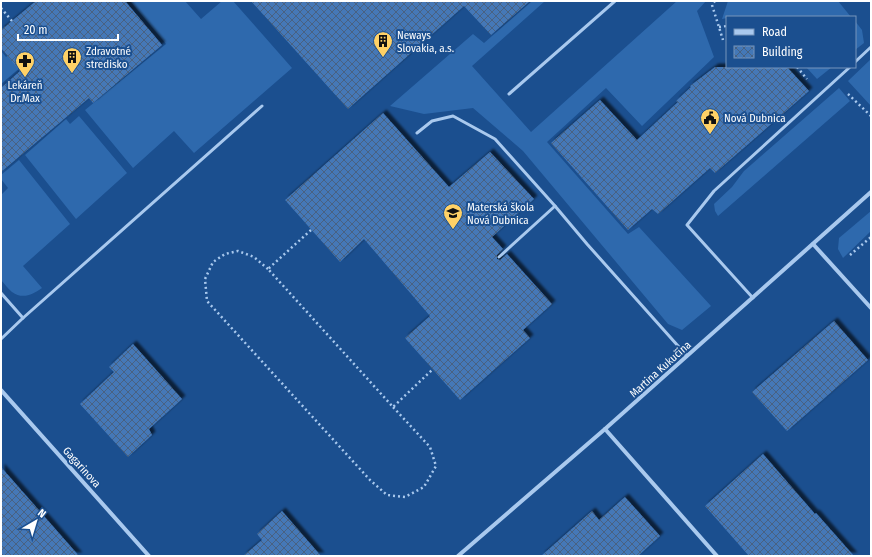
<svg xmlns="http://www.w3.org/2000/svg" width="872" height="557" font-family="'Fira Sans Condensed',sans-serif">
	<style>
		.grass { fill: #2e69ad }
		.building { fill: url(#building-cross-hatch); filter: url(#shadow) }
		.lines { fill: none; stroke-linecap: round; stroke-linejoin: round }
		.path { stroke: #a9c9ee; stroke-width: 2.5; stroke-dasharray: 2 3; stroke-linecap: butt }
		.lane { stroke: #a9c9ee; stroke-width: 3 }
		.street { stroke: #a9c9ee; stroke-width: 4 }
		.labels { text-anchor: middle; stroke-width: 4; stroke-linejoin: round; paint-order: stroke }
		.poi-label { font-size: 11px; fill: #fff; stroke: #1b4f8f; text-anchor: start }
		.street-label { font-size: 11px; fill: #fff; stroke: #1b4f8f }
	</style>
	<defs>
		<pattern id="building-cross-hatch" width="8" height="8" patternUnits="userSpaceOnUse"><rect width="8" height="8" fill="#4478b7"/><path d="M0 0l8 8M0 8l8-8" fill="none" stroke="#486282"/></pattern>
		<filter id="shadow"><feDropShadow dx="3.5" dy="-3.5" stdDeviation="1" flood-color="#0009"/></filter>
	</defs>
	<rect width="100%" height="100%" fill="#1b4f8f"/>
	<!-- grass -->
	<g class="grass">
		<polygon points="130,1 185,1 201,19 222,1 233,1 292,68 194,153 174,131 133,168 85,110 166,44"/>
		<polygon points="532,1 545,1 472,66 531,132 677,1 706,1 697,11 714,57 642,126 606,88 547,142 628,234 639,227 711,306 682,330 668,324 523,151 473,108 424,114 390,106 473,34 484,43"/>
		<polygon points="728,1 838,1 851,17 727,17 727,18 722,19"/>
		<polygon points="855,21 862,30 864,43 855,50"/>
		<polygon points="17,48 28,61 1,84 1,51 6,57"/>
		<polygon points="871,59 871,106 848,81"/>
		<polygon points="806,67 832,67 817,79"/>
		<polygon points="839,88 850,101 718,216 715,211 714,204 732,187 744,171"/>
		<polygon points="79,116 127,173 76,219 25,155 66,119 70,124"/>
		<path d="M19,160L70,224L23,266L42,288C33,294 23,300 12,292C8,289 4,283 1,280V195L8,188L1,179V175Z"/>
		<polygon points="871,211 871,231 843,258 838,249 839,238"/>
	</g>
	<!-- building -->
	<g class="building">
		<polygon points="36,1 125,1 162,45 93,103 89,98 1,172 1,88 20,71 1,48 1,30"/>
		<polygon points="251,1 530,1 491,35 464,6 348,109"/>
		<polygon points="715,67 787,67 809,91 715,173 710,168 658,214 652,209 628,230 551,143 600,100 637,140 678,102 676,101 691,87 690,86"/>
		<polygon points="383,113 449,187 490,152 534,199 492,237 503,249 497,255 497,259 500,260 507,254 552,304 523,330 530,338 460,400 405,338 430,316 364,239 340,262 285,200"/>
		<polygon points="834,321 868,360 787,431 752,392"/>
		<polygon points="133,344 182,399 149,429 152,435 128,457 80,404 114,372 109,367"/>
		<polygon points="763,454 815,514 816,513 854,556 749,556 705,506"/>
		<polygon points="1,467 79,556 1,556"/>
		<polygon points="625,497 660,536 638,556 541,556 592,511 599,520"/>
		<polygon points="282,511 321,556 243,556 262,540 257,534"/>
	</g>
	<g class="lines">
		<!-- path -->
		<g class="path">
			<polyline points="715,1 712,5 723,40"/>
			<polyline points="1,8 12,21"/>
			<polyline points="719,27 727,26"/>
			<polyline points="797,67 807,79"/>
			<polyline points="848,94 871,116"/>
			<polyline points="311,230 268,269 393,407 433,369"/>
			<polyline points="850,255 871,237"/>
			<polyline points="268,269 254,257 238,251 225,254 213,262 205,279 207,301 370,480 387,495 405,497 424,487 436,466 430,447 393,407"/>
		</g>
		<!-- lane -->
		<g class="lane">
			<polyline points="855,62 871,47"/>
			<polyline points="509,94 615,1"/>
			<polyline points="417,133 432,121 453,116 495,139 555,206 587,244 687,356"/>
			<polyline points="499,257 555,206"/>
			<polyline points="1,293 23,318"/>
			<polyline points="753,298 687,225 714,191 850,67"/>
			<polyline points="1,339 23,318 262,106"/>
		</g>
		<!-- street -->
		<g class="street">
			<polyline points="813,244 871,308"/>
			<polyline points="1,390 149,556"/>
			<polyline points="605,429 717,556"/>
			<polyline points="458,556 605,429 871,192"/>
		</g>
	</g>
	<!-- icons -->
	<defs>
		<symbol id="building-pin" viewBox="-11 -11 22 30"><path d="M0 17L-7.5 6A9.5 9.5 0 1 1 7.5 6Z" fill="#ffd166" stroke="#1b4f8f"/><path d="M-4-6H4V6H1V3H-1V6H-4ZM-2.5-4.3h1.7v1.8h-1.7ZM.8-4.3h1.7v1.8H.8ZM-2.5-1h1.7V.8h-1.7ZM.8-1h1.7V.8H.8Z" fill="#111"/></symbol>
		<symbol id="pharmacy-pin" viewBox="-11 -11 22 30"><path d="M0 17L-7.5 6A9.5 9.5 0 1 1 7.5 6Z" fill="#ffd166" stroke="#1b4f8f"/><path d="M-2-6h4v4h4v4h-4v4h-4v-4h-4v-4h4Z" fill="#111"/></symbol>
		<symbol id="civic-pin" viewBox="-11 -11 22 30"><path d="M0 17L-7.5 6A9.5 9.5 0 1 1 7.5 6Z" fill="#ffd166" stroke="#1b4f8f"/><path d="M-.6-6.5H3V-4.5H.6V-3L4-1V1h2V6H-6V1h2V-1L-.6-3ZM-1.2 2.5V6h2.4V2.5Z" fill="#111"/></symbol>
		<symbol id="school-pin" viewBox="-11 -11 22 30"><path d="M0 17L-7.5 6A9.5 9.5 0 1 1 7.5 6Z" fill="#ffd166" stroke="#1b4f8f"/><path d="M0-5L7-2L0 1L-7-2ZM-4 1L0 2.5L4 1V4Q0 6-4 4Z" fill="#111"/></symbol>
	</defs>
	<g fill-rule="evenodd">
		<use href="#building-pin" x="372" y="30" width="22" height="30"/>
		<use href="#building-pin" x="61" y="46" width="22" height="30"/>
		<use href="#pharmacy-pin" x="14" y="50" width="22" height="30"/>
		<use href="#civic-pin" x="699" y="107" width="22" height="30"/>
		<use href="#school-pin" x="442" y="202" width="22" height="30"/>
	</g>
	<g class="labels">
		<!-- poi labels -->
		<g class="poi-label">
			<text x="397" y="39">Neways<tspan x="397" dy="13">Slovakia, a.s.</tspan></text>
			<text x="86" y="55">Zdravotné<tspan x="86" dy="13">stredisko</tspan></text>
			<text x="25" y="89" text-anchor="middle">Lekáreň<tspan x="25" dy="13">Dr.Max</tspan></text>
			<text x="724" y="122">Nová Dubnica</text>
			<text x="467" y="211">Materská škola<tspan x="467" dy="13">Nová Dubnica</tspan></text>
		</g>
		<!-- street labels -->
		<g class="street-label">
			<text transform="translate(660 369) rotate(-42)" y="4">Martina Kukučína</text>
			<text transform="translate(82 467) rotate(48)" y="4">Gagarinova</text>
		</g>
	</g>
	<!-- border -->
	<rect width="872" height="557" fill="none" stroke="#ffffff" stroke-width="4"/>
	<!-- legend -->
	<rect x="726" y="16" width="130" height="52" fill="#1b4f8f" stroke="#7695bc"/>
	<rect x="734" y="29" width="20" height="6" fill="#a9c9ee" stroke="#7695bc"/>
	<text x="762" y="36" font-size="12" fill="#ffffff">Road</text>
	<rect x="734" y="46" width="20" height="12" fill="url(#building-cross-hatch)" stroke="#7695bc"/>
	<text x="762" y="56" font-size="12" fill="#ffffff">Building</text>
	<!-- north arrow -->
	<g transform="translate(36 521) rotate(38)" stroke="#1b4f8f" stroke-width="3" paint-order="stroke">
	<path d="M0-3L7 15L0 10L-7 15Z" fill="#ffffff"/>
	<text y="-6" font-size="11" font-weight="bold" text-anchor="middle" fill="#ffffff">N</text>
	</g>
	<!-- scale -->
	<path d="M18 34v6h100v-6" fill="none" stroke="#ffffff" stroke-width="2"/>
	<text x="24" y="34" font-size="12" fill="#ffffff" stroke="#1b4f8f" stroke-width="3" paint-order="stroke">20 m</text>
</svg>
